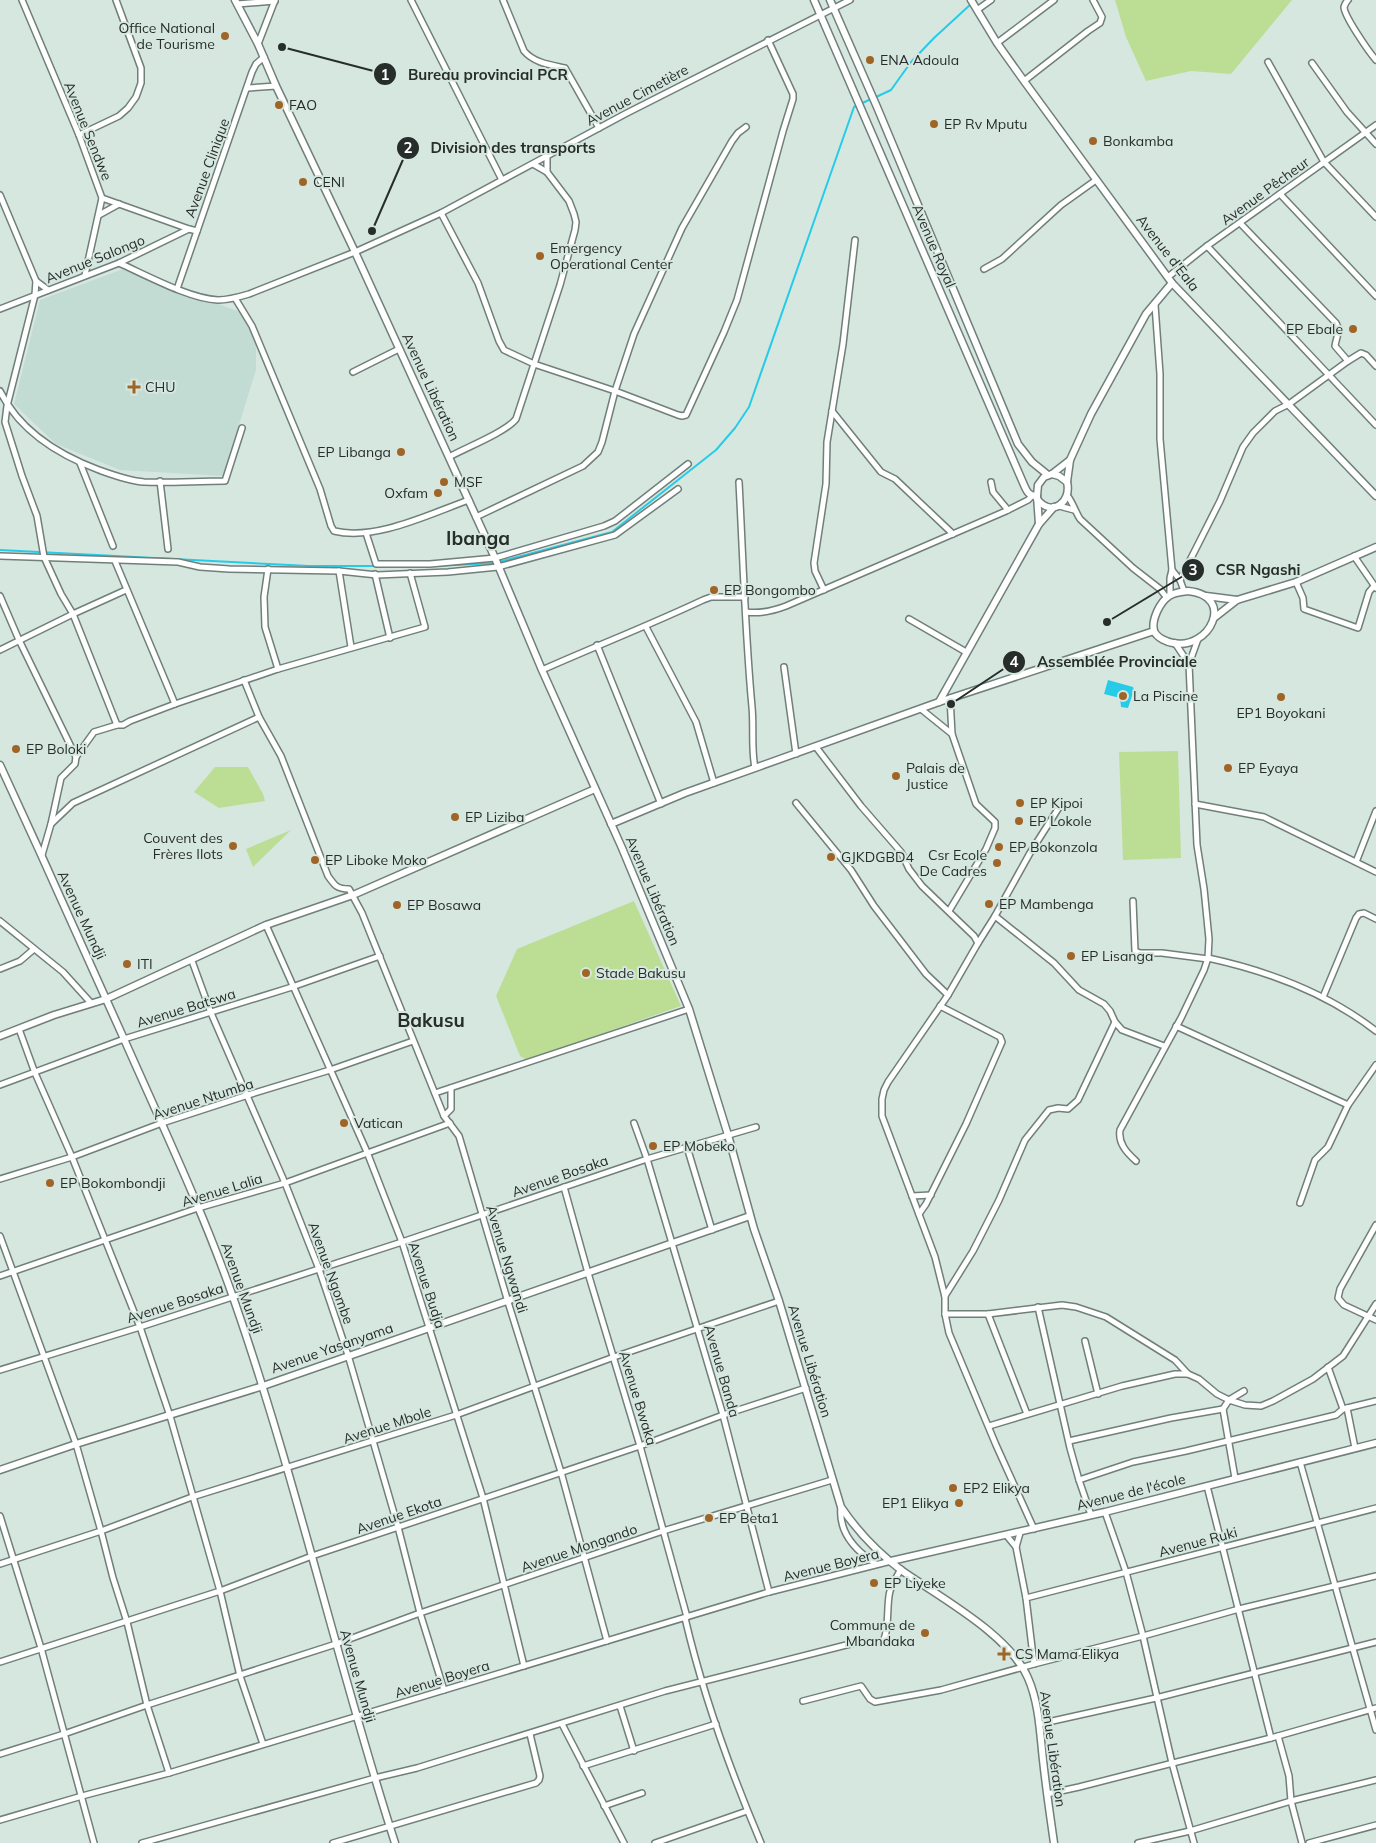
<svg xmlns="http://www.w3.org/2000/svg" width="1376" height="1843" font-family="Mulish,sans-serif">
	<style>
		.built { fill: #c3dcd3 }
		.green { fill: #bcde94 }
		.water { fill: #27cbe8 }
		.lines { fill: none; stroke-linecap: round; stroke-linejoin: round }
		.stream { stroke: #27cbe8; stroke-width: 2 }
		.minor-casing { stroke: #707f7a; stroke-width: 8 }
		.tertiary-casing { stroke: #707f7a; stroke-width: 9 }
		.minor { stroke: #fff; stroke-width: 5 }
		.tertiary { stroke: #fff; stroke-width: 6 }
		.poi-dot { fill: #a06526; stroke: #d6e7e0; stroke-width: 2 }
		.labels { text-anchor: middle; stroke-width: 4; stroke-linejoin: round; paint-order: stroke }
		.poi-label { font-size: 14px; fill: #272d2b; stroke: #d6e7e0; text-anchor: start }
		.street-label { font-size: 14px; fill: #272d2b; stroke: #d6e7e0 }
		.district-label { font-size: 19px; font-weight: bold; fill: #272d2b; stroke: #d6e7e0 }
		.leader { fill: none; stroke: #272d2b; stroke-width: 2 }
		.callout-dot { fill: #272d2b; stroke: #d6e7e0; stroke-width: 2 }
		.mark-label { font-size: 15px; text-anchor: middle; font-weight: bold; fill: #fff }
		.callout-label { font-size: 15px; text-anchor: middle; font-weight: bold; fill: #272d2b; stroke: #d6e7e0; stroke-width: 4; stroke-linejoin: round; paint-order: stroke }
	</style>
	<rect width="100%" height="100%" fill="#d6e7e0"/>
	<!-- built -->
	<polygon class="built" points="123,269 243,313 256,344 256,370 223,476 120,470 56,444 14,404 40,300"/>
	<!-- green -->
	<g class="green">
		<polygon points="1115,0 1292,0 1231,74 1191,71 1146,81 1126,37"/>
		<polygon points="1178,751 1181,858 1123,860 1119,752"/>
		<polygon points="215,767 248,767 263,794 265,801 219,808 194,792"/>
		<polygon points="291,830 253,867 246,849"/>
		<polygon points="634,901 681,1006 527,1060 520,1056 496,996 517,949"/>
	</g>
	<!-- water -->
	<polygon class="water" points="1108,680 1133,687 1134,690 1128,708 1121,707 1120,698 1104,694"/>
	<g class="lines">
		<!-- stream -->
		<g class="stream">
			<polyline points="876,97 891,90 911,62 934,38 971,4"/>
			<polyline points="0,550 309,566 392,566"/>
			<polyline points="499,562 612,532 716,450 735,428 749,407 854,107 871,99"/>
			<polyline points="434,566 495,563"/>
		</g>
		<defs>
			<g id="minor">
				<polyline points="22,0 79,135 102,198 85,275"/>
				<polyline points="411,0 502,180"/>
				<path d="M503,0L524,51C534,63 551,65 565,68L599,128"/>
				<path d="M1348,0C1346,2 1345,4 1344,7C1344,16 1369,52 1376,60"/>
				<polyline points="237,4 275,1"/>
				<polyline points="977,10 991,0"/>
				<polyline points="997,43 1054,0"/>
				<polyline points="258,44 275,0"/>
				<polyline points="1268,62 1324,162 1376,217"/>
				<polyline points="1312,63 1347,112 1376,144"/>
				<polyline points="1024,81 1088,31 1100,23 1102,17 1093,0"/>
				<polyline points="248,88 276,86"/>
				<polyline points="79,135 119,116 128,108 136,97 141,83 141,68 116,0"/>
				<polyline points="547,172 547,157"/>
				<polyline points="1280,194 1376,296"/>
				<polyline points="0,195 36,281 48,290"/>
				<polyline points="102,198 189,229"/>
				<polyline points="441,213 478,283 499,341 504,350 534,364 615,391 678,415 682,416 686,415 724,332 737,300 783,131 793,99 793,94 768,40"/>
				<polyline points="99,215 119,204"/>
				<path d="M1240,223L1336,323C1341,330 1336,338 1335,346L1348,361L1361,353L1366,355L1376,366"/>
				<polyline points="1207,246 1376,425"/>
				<path d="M119,263C146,275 190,299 218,300C229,300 239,297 249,294L355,252L441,213L625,114L850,0"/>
				<polyline points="984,269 1002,259 1061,205 1096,180"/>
				<polyline points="1168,277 1207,246 1376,125"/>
				<polyline points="36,281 35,295 7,406 5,422 22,476 37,516 44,557 61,594 73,614 117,725"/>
				<polyline points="177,289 252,72 256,64 264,57"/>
				<path d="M235,298L252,326L320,489L331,526L334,531C376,541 429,514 469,500"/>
				<polyline points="1155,305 1160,374 1160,439 1172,570 1170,578 1170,595"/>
				<polyline points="0,309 119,263 189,229 197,231"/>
				<polyline points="353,372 399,349"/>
				<path d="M0,391C20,432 59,455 99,470C113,475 129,481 144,482C170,483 198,481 225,481L242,428"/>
				<polyline points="832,411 881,472 895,479 953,534"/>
				<path d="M449,457C465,448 506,432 516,419L560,285L575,230L576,222L574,214L569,201L547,172L533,164"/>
				<polyline points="80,463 113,546"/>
				<polyline points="160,481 168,549"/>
				<path d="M739,482C743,557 745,632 752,707C754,728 751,748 755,768"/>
				<polyline points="991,482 993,492 1008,510"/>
				<path d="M1067,495C1073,503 1075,511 1080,519L1133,568L1160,589L1167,598"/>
				<polyline points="1059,506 1074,510"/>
				<polyline points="476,517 583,466 598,452 602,442 615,391 634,334 682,228 732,141 738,133 746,127"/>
				<polyline points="366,533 376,564 430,564 495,558 604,526 615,521 688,464"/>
				<polyline points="0,556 178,562 200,567 229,569 339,571 377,575 448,572 498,567 615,535 678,489"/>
				<polyline points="1354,556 1376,588"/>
				<polyline points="115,561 175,704"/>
				<polyline points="268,569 264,597 265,627 278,669"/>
				<polyline points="1172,570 1180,580 1184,591"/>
				<polyline points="339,571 351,647"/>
				<polyline points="375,574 390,638"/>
				<polyline points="1180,580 1220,501 1243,447 1253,433 1275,411 1289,404 1348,361"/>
				<polyline points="1296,582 1303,598 1304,609 1358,628 1369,592 1374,586"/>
				<polyline points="824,590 815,571 814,563 826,484 827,442 843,344 855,240"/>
				<polyline points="0,596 19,640 76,757"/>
				<path d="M746,612C760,614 773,611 786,606L1006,511L1028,500L1032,496"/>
				<polyline points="909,619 966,652"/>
				<polyline points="646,627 696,722 714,783"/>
				<polyline points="1175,643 1189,664"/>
				<polyline points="597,645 661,804"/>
				<polyline points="0,650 73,614 126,590"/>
				<polyline points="784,667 796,754"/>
				<path d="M542,670C596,646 650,625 703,600L711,597H745"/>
				<path d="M244,680L259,717L281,756L328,876C335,886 337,889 349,889L362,913L444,1116L459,1136L508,1302L561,1472L607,1641"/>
				<polyline points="921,709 952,734"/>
				<polyline points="816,747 861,806 901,852 909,869 922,886 974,936 978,943 948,995 888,1082 884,1090 882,1099 882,1116 935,1257 945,1297 945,1314 949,1333 996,1445 1034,1529"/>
				<polyline points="796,803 851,870 874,906 926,974 948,995"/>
				<polyline points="1195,804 1264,817 1376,872"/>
				<polyline points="51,824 61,778 75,764 76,757 94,732 117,725 123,725 130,721 175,704 278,669 425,627 410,573"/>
				<polyline points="42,855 51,824 73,803 259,717"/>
				<polyline points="1356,862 1376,811"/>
				<polyline points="1133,901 1135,951 1140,953 1162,953 1208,959"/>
				<polyline points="949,911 986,849 995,828 995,822 976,804 952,734 950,698"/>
				<polyline points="995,916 1030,853 1058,809"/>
				<polyline points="0,921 63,972 91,1003"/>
				<polyline points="266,925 367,1152 402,1242 483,1498 524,1666"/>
				<polyline points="978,943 995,916 1054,963 1079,990 1104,1004 1110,1011 1115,1022 1122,1030 1164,1046"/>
				<path d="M1208,958C1268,971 1327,993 1376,1031"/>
				<polyline points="192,961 211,1013 285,1183 319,1269 348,1355 398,1527 420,1613 444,1690"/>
				<polyline points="0,969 20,961 34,949"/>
				<polyline points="1323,997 1356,918 1359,914 1364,913 1376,919"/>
				<polyline points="1176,1026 1348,1105 1376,1065"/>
				<polyline points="19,1029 35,1073 72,1157 140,1327 170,1416 220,1591 240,1676 263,1744"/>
				<polyline points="0,1085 124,1039 292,987 380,956"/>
				<polyline points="435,1093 689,1009"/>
				<polyline points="444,1116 451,1109 451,1088"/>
				<polyline points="634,1123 647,1159 723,1415 769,1592"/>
				<polyline points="687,1147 712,1230"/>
				<path d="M1136,1161C1126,1152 1118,1143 1120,1130L1181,1018L1204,970L1208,958L1209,939L1204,889L1197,845L1189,664L1198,639"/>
				<polyline points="0,1179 72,1157 162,1123 248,1095 330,1070 413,1041"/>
				<polyline points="564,1187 588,1273 640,1446 687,1617"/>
				<polyline points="912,1196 931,1195"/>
				<polyline points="1300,1203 1315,1160 1328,1147 1348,1105"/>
				<polyline points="919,1214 926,1204 966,1124 1002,1042 1000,1037 940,1006"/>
				<polyline points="1376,1225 1340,1289 1338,1298 1344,1305 1376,1320"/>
				<polyline points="0,1236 76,1444 101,1531 113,1578 127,1622 147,1705 169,1773"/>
				<polyline points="0,1276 198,1208 285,1183 450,1123"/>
				<polyline points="945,1296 973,1251 999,1200 1025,1140 1049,1110 1058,1108 1068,1109 1078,1100 1115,1022"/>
				<polyline points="1038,1307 1070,1448 1079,1480 1091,1515"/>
				<polyline points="945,1314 988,1314 1062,1305 1076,1307 1106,1317 1175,1360 1188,1374"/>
				<polyline points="988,1314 1027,1414"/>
				<polyline points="1085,1341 1098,1394"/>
				<polyline points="1328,1367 1343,1409 1376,1401"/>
				<polyline points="0,1370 140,1327 402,1242 647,1159 756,1127"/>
				<polyline points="1347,1408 1355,1448"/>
				<polyline points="989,1426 1122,1386 1175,1374 1188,1374 1199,1379 1217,1394 1229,1400 1245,1405 1261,1406 1273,1401 1313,1379 1343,1356 1376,1304"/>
				<polyline points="1069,1441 1171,1418 1223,1409"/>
				<polyline points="1300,1462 1376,1730"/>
				<polyline points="1235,1478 1223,1409 1229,1400 1244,1391"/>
				<polyline points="1079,1480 1133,1462 1186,1451 1336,1415 1343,1409"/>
				<polyline points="1207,1486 1271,1738"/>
				<path d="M841,1507C838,1533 856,1551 876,1564"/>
				<polyline points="1105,1512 1126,1572 1143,1636 1172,1763 1194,1843"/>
				<polyline points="0,1516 41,1648 94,1843"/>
				<polyline points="1020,1533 1016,1547 1026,1598 1034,1664"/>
				<polyline points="1007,1536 1016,1547"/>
				<polyline points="0,1564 101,1531 192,1497 456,1415 614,1357 779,1301"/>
				<polyline points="1026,1598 1376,1508"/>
				<path d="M685,1618C703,1695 730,1770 761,1843"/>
				<polyline points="0,1662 220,1591 312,1556 640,1446 723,1415 806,1388"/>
				<polyline points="803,1701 861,1686 870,1699 875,1702 941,1690 1034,1664 1143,1636 1239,1609 1376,1576"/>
				<polyline points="620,1706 634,1751"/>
				<polyline points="562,1724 624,1843"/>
				<polyline points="1039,1724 1156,1698 1376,1642"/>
				<polyline points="1278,1736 1289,1776 1291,1801 1302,1843"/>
				<polyline points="0,1754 64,1734 147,1705 336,1644 420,1613 663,1531 832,1480"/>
				<polyline points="583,1766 716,1724"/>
				<polyline points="1047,1794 1079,1787 1271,1738 1376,1708"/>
				<polyline points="604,1806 642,1793"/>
				<polyline points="0,1820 82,1796 169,1773 769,1592 891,1561"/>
				<path d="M142,1843L375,1778L417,1768L665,1691L858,1642H882C890,1634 886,1604 890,1591C892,1584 897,1576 901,1569"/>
				<polyline points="333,1843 536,1783 539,1780 540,1776 530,1734"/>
				<polyline points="655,1843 747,1811"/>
				<polyline points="1138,1843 1190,1831 1291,1801 1376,1780"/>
				<polyline points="1309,1843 1376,1825"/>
			</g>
			<g id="tertiary">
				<path d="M235,0L258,44L276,86L355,252L495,558L542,670L622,848L689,1009L728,1135L754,1229L779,1301L841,1507C858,1532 877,1552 901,1570C939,1597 1009,1634 1028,1678C1039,1703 1040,1733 1043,1760C1046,1788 1050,1815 1054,1843"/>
				<path d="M814,0L1024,485C1027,492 1029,496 1037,496"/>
				<polyline points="830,0 877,107 1018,444 1032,462 1048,475"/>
				<polyline points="971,0 997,43 1024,81 1172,283 1376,496"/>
				<polyline points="1067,482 1070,460 1091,414 1146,314 1172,283"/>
				<path d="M1037,499C1052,518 1072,502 1067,482L1059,476L1052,474"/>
				<polyline points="1039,524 1037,496 1038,485 1044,477 1052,474 1070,460"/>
				<path d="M1188,591C1237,596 1209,651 1173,643C1167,642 1157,638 1154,631C1151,620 1160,602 1169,596C1175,592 1181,592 1188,591Z"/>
				<polyline points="1206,596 1237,600"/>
				<polyline points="1214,618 1237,600 1296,582 1376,547"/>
				<polyline points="939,702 1039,524 1054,507"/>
				<path d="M0,765C42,856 83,947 124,1039C162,1125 203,1211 234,1300C296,1478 337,1663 395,1843"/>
				<polyline points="611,824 685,793 939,702 1154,631"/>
				<polyline points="0,1036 54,1015 106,999 266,925 353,895 595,789"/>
				<polyline points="0,1470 76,1444 263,1386 750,1216"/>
				<polyline points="891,1561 1105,1512 1376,1443"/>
			</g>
		</defs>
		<!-- minor casing -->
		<use href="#minor" class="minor-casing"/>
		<!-- tertiary casing -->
		<use href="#tertiary" class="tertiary-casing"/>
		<!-- minor -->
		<use href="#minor" class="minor"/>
		<!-- tertiary -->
		<use href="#tertiary" class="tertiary"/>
	</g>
	<!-- markers -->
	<g class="poi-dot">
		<circle cx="225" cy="36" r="5"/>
		<circle cx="870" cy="60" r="5"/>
		<circle cx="279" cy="105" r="5"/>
		<circle cx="934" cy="124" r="5"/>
		<circle cx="1093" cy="141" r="5"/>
		<circle cx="303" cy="182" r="5"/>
		<circle cx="540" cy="256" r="5"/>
		<circle cx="1353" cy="329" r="5"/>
		<path d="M131.5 379.5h5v5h5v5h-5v5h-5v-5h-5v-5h5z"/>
		<circle cx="401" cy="452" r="5"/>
		<circle cx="444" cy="482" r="5"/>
		<circle cx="438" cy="493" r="5"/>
		<circle cx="714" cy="590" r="5"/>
		<circle cx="1123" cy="696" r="5"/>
		<circle cx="1281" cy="697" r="5"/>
		<circle cx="16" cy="749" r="5"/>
		<circle cx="1228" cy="768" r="5"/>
		<circle cx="896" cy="776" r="5"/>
		<circle cx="1020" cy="803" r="5"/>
		<circle cx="455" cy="817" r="5"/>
		<circle cx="1019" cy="821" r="5"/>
		<circle cx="233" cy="846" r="5"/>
		<circle cx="999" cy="847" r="5"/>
		<circle cx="831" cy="857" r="5"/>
		<circle cx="315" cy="860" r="5"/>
		<circle cx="997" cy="863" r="5"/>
		<circle cx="989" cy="904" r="5"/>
		<circle cx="397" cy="905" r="5"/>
		<circle cx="1071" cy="956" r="5"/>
		<circle cx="127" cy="964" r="5"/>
		<circle cx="586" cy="973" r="5"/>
		<circle cx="344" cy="1123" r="5"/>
		<circle cx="653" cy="1146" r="5"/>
		<circle cx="50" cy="1183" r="5"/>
		<circle cx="953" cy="1488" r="5"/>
		<circle cx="959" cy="1503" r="5"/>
		<circle cx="709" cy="1518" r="5"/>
		<circle cx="874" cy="1583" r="5"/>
		<circle cx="925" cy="1633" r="5"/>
		<path d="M1001.5 1646.5h5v5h5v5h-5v5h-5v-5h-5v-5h5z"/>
	</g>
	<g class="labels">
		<!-- poi labels -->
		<g class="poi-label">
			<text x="215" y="33" text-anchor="end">Office National<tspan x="215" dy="16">de Tourisme</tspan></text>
			<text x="880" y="65">ENA Adoula</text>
			<text x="289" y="110">FAO</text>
			<text x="944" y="129">EP Rv Mputu</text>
			<text x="1103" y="146">Bonkamba</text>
			<text x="313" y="187">CENI</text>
			<text x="550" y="253">Emergency<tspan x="550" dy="16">Operational Center</tspan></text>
			<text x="1343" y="334" text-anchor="end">EP Ebale</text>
			<text x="145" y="392">CHU</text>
			<text x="391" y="457" text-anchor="end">EP Libanga</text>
			<text x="454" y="487">MSF</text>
			<text x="428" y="498" text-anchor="end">Oxfam</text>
			<text x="724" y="595">EP Bongombo</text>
			<text x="1133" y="701">La Piscine</text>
			<text x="1281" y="718" text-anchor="middle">EP1 Boyokani</text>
			<text x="26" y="754">EP Boloki</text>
			<text x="906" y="773">Palais de<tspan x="906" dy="16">Justice</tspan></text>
			<text x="1238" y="773">EP Eyaya</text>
			<text x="1030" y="808">EP Kipoi</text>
			<text x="465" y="822">EP Liziba</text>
			<text x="1029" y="826">EP Lokole</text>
			<text x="223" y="843" text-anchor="end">Couvent des<tspan x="223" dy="16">Frères Ilots</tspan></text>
			<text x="1009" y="852">EP Bokonzola</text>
			<text x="987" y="860" text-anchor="end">Csr Ecole<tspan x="987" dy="16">De Cadres</tspan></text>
			<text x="841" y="862">GJKDGBD4</text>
			<text x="325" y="865">EP Liboke Moko</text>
			<text x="999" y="909">EP Mambenga</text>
			<text x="407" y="910">EP Bosawa</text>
			<text x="1081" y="961">EP Lisanga</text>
			<text x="137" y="969">ITI</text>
			<text x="596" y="978">Stade Bakusu</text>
			<text x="354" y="1128">Vatican</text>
			<text x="663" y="1151">EP Mobeko</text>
			<text x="60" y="1188">EP Bokombondji</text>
			<text x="963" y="1493">EP2 Elikya</text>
			<text x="949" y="1508" text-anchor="end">EP1 Elikya</text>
			<text x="719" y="1523">EP Beta1</text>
			<text x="884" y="1588">EP Liyeke</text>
			<text x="915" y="1630" text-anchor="end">Commune de<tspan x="915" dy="16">Mbandaka</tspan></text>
			<text x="1015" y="1659">CS Mama Elikya</text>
		</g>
		<!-- street labels -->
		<g class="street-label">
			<text transform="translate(637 95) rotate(-28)" y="5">Avenue Cimetière</text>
			<text transform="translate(88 131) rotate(68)" y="5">Avenue Sendwe</text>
			<text transform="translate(207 168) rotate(-70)" y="5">Avenue Clinique</text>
			<text transform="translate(1265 191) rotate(-36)" y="5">Avenue Pêcheur</text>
			<text transform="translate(934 246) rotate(67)" y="5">Avenue Royal</text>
			<text transform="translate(1168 253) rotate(52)" y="5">Avenue d'Eala</text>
			<text transform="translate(95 259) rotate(-22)" y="5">Avenue Salongo</text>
			<text transform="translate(431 387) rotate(65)" y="5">Avenue Libération</text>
			<text transform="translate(653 891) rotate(67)" y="5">Avenue Libération</text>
			<text transform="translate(82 915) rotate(65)" y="5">Avenue Mundji</text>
			<text transform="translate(186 1008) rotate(-17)" y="5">Avenue Batswa</text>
			<text transform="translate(203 1099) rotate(-18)" y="5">Avenue Ntumba</text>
			<text transform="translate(560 1176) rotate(-19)" y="5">Avenue Bosaka</text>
			<text transform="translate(222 1190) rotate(-17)" y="5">Avenue Lalia</text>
			<text transform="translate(507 1259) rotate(73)" y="5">Avenue Ngwandi</text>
			<text transform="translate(331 1273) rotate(70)" y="5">Avenue Ngombe</text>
			<text transform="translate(427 1285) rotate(72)" y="5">Avenue Budja</text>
			<text transform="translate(242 1288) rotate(70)" y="5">Avenue Mundji</text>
			<text transform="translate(175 1303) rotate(-18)" y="5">Avenue Bosaka</text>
			<text transform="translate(332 1348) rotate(-19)" y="5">Avenue Yasanyama</text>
			<text transform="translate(810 1361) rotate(73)" y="5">Avenue Libération</text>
			<text transform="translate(722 1371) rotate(74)" y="5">Avenue Banda</text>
			<text transform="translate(638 1398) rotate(73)" y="5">Avenue Bwaka</text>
			<text transform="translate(387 1425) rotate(-18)" y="5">Avenue Mbole</text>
			<text transform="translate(1131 1492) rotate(-14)" y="5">Avenue de l'école</text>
			<text transform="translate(399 1515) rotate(-19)" y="5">Avenue Ekota</text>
			<text transform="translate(1198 1542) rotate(-15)" y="5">Avenue Ruki</text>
			<text transform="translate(579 1548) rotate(-19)" y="5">Avenue Mongando</text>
			<text transform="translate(831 1565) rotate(-14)" y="5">Avenue Boyera</text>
			<text transform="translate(358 1676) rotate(74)" y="5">Avenue Mundji</text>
			<text transform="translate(442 1679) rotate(-17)" y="5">Avenue Boyera</text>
			<text transform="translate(1053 1749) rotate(82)" y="5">Avenue Libération</text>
		</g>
		<!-- district labels -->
		<g class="district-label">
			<text x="478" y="545">Ibanga</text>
			<text x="431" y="1027">Bakusu</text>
		</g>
	</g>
	<!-- callouts -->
	<path class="leader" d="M282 47L385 74M372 231L408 148M1107 622L1193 570M951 704L1014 662"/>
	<g class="callout-dot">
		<circle cx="282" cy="47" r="5"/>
		<circle cx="372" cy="231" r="5"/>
		<circle cx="1107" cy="622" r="5"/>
		<circle cx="951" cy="704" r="5"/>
		<circle cx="385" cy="74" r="12"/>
		<circle cx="408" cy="148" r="12"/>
		<circle cx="1193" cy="570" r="12"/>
		<circle cx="1014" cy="662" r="12"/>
	</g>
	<g class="mark-label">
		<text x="385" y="80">1</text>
		<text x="408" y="153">2</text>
		<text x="1193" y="575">3</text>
		<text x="1014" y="667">4</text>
	</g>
	<g class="callout-label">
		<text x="488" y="80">Bureau provincial PCR</text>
		<text x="513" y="153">Division des transports</text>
		<text x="1258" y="575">CSR Ngashi</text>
		<text x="1117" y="667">Assemblée Provinciale</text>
	</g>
</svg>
